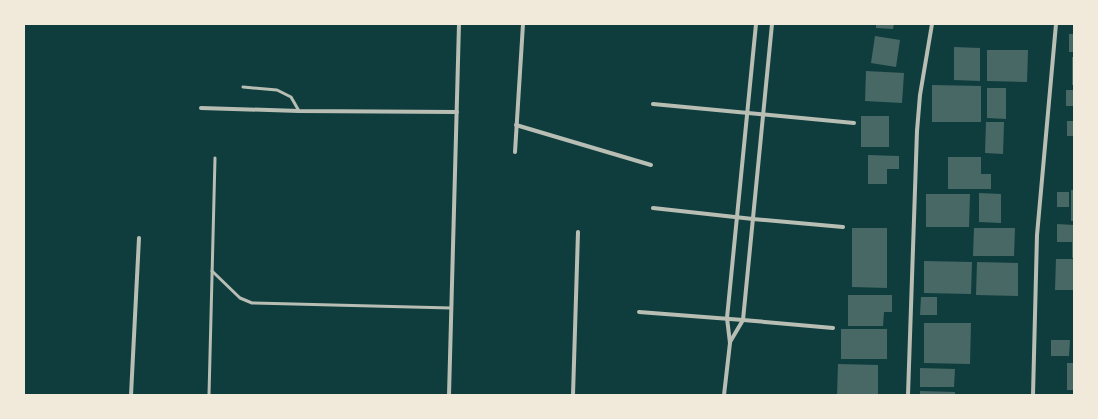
<svg xmlns="http://www.w3.org/2000/svg" width="1098" height="419" font-family="'Alegreya Sans',sans-serif">
	<style>
		.building { fill: #486865 }
		.lines { fill: none; stroke-linecap: round; stroke-linejoin: round }
		.service { stroke: #b8beb3; stroke-width: 3 }
		.minor { stroke: #b8beb3; stroke-width: 4 }
	</style>
	<rect width="100%" height="100%" fill="#0f3d3e"/>
	<!-- building -->
	<g class="building">
		<polygon points="876,24 894,24 893,29 876,28"/>
		<rect x="1069" y="34" width="5" height="18"/>
		<polygon points="875,36 900,40 896,67 871,63"/>
		<polygon points="954,47 980,48 980,81 954,80"/>
		<polygon points="987,50 1028,50 1027,82 987,81"/>
		<rect x="1072" y="57" width="2" height="28"/>
		<polygon points="866,71 904,73 902,103 865,101"/>
		<polygon points="932,85 981,86 981,122 932,122"/>
		<polygon points="987,88 1006,88 1006,119 987,118"/>
		<rect x="1066" y="90" width="8" height="16"/>
		<rect x="861" y="116" width="28" height="31"/>
		<rect x="1067" y="121" width="7" height="15"/>
		<polygon points="986,122 1004,122 1003,154 985,153"/>
		<polygon points="868,155 899,156 899,169 887,169 887,184 868,184"/>
		<polygon points="948,157 981,157 981,174 991,174 991,189 948,189"/>
		<rect x="1071" y="190" width="3" height="31"/>
		<rect x="1057" y="192" width="12" height="15"/>
		<polygon points="979,193 1001,194 1001,223 979,222"/>
		<polygon points="926,194 970,194 969,227 926,227"/>
		<polygon points="1057,224 1074,225 1074,258 1072,258 1072,242 1057,242"/>
		<polygon points="852,228 887,228 887,288 852,287"/>
		<polygon points="974,228 1015,228 1014,256 973,256"/>
		<polygon points="1056,259 1074,259 1074,290 1055,290"/>
		<polygon points="924,261 972,262 971,294 924,293"/>
		<polygon points="977,262 1018,263 1018,296 976,295"/>
		<polygon points="848,295 892,295 892,312 884,312 883,326 848,326"/>
		<polygon points="921,297 937,297 937,315 920,315"/>
		<polygon points="924,323 971,323 970,364 924,363"/>
		<rect x="841" y="329" width="46" height="30"/>
		<polygon points="1051,340 1070,340 1069,356 1051,356"/>
		<rect x="1067" y="363" width="7" height="27"/>
		<polygon points="838,364 878,365 878,395 837,395"/>
		<polygon points="920,368 955,369 954,387 920,387"/>
		<polygon points="920,391 955,392 955,395 920,395"/>
	</g>
	<g class="lines">
		<!-- service -->
		<g class="service">
			<polyline points="243,87 277,90 291,97 299,111"/>
			<polyline points="212,271 240,298 252,303 451,308"/>
			<polyline points="209,395 215,158"/>
		</g>
		<!-- minor -->
		<g class="minor">
			<polyline points="653,104 854,123"/>
			<polyline points="201,108 299,111 457,112"/>
			<polyline points="516,125 651,165"/>
			<polyline points="515,152 523,24"/>
			<polyline points="653,208 753,219 843,227"/>
			<polyline points="639,312 743,320 833,328"/>
			<polyline points="730,342 743,320 772,24"/>
			<polyline points="131,395 139,238"/>
			<polyline points="449,395 459,24"/>
			<polyline points="573,395 578,232"/>
			<polyline points="724,395 730,343 727,318 756,24"/>
			<polyline points="908,395 917,131 920,95 932,24"/>
			<polyline points="1033,395 1037,235 1056,24"/>
		</g>
	</g>
	<!-- border -->
	<rect width="1098" height="419" fill="none" stroke="#f1e9da" stroke-width="50"/>
</svg>
